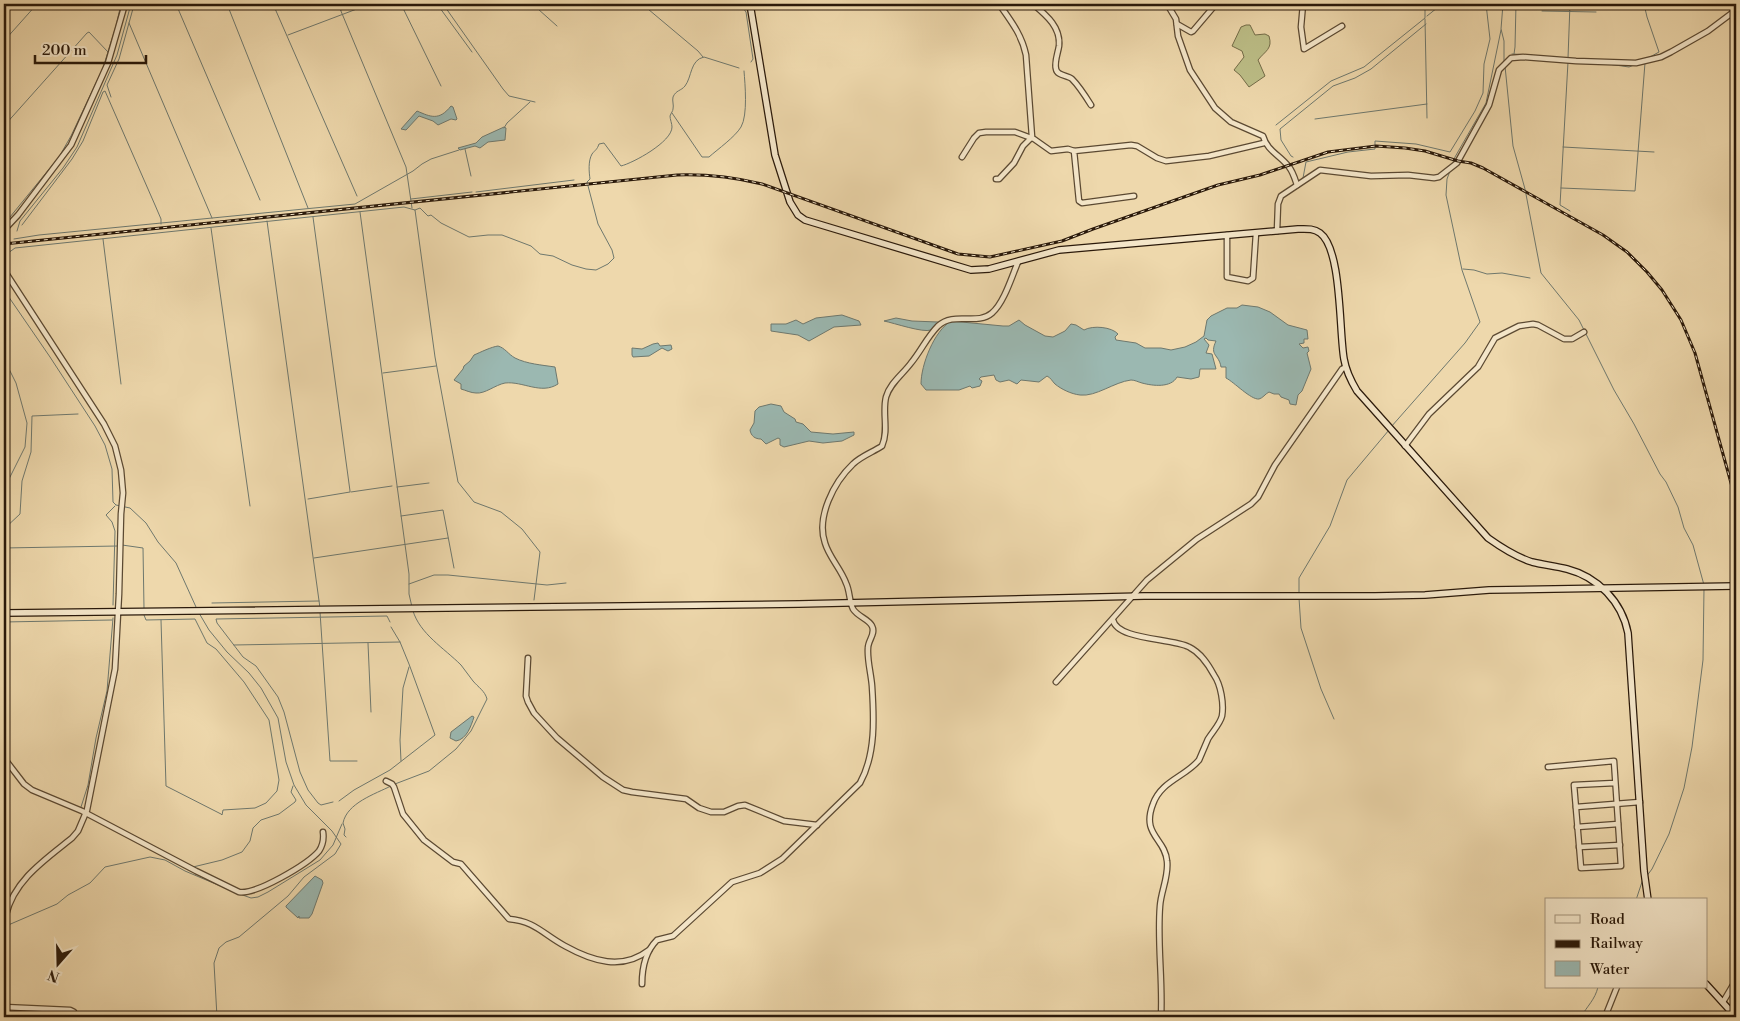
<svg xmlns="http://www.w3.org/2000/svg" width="1740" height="1021" font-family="'Libre Bodoni',serif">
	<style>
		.green { fill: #bcbe87; stroke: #736c48 }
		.water { fill: #9bb8b1; stroke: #6e786e }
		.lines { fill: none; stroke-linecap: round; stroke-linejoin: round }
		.stream { stroke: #6e786e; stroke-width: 1 }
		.street-casing { stroke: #5b4932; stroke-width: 7 }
		.secondary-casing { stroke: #2a190a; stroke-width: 8 }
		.street { stroke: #f4e6c9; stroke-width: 4.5 }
		.secondary { stroke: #f4e6c9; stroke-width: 5.5 }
		.rail-casing { stroke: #2a190a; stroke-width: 3 }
		.rail { stroke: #f4e6c9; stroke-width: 1; stroke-dasharray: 4; stroke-linecap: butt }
	</style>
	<rect width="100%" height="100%" fill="#eed8ac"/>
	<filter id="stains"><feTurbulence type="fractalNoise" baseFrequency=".004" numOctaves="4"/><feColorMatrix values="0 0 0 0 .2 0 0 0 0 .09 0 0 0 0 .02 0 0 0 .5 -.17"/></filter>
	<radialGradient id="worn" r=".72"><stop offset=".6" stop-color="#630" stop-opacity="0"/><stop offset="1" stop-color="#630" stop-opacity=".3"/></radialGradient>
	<!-- green -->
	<path class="green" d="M1246,25H1250L1255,35L1265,34L1269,36C1273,49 1265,51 1258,60L1265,76L1249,87L1240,75L1234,70L1244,57L1242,51L1232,46L1241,27Z"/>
	<!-- water -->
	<g class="water">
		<path d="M451,106L453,107L457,119L456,120L451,119L438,125L433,121L419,116L406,130L401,129L417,111C431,117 439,121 451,106Z"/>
		<polygon points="504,127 506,128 505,140 488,142 480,148 475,146 460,150 458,148 476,143 482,137"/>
		<path d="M1242,305L1258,307L1270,312L1288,325L1307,330L1308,339H1304V343L1299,344L1303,348L1308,347L1309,351L1307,353L1311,369L1302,391L1298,395L1296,405L1290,404L1289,400L1281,397L1279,394H1274L1269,392C1265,394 1263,398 1259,399C1251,400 1234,382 1226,378V367H1221C1219,354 1209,356 1216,341L1208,340L1206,338L1204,339L1209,345L1206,353L1212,354L1216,369H1200L1199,377L1191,379L1177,377C1171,388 1153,386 1142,383C1138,382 1135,380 1131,380C1114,382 1096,397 1080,395C1071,394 1061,389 1055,384C1052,381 1051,378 1047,376L1039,382L1021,380L1017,384L1009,380L1000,382L996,380L994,375L981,377L979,379L982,381L980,386L972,388L970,386L959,390H926L921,384C921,365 934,331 951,321L1003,326H1009L1019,320L1025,325L1045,336L1053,337L1065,331L1071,324L1076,325L1084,330C1093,325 1112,327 1118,334L1115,337L1116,340L1136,343L1145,348H1161L1171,350L1185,347L1196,342L1204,336L1207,320L1211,316L1227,308H1237Z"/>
		<polygon points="842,315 859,321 861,325 834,327 809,341 798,335 771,331 771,324 786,324 796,320 803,324 816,318"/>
		<path d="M896,318L912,321L938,322C937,324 934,329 931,330C923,333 894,323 884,321Z"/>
		<polygon points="658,343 660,346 671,345 672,349 668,351 662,348 649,356 633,357 632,355 632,348 642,349 653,344"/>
		<path d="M498,346C505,348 508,354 515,358C527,364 542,365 555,367L558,384C541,395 523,381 505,383C495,385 485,394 476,393C471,393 465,390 461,389V384L454,380L463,369L464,366L470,361L474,355C481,352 491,347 498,346Z"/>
		<path d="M771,404L781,406L784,412L795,419L796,422L803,424L811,432L833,434L854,432V435L842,441L823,443L809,441L784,447L780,445V439L778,438L766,444L761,439C755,439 751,436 750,430L754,423L755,411L759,407Z"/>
		<path d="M472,716L474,717C471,726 467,739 456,741L450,738L451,732Z"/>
		<polygon points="315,876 322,880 323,883 312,914 309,918 299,918 299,916 298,918 286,907 286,906"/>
	</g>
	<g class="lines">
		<!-- stream -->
		<g class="stream">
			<polyline points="176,4 260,200"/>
			<polyline points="227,4 308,208"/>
			<polyline points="273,4 357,196"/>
			<polyline points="338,4 406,167 412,208"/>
			<polyline points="401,4 441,86"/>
			<polyline points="437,4 472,52"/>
			<polyline points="443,4 503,89 509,96 535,102"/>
			<polyline points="522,4 526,8 538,9 557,26"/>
			<polyline points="642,4 698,51 703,57"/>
			<polyline points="733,4 743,8 746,12 753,59 751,62"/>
			<polyline points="1503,4 1501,29 1504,41 1504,62"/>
			<polyline points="341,10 360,4"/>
			<polyline points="1542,11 1596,12"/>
			<polyline points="1427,16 1442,4"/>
			<polyline points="1425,19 1427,118"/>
			<polyline points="129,23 212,218"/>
			<polyline points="288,35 370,4"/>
			<polyline points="4,41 37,4"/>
			<polyline points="1512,54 1532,55"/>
			<polyline points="1514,54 1515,47 1516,4"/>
			<polyline points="1568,58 1570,4"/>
			<polyline points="1635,61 1650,57 1659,52 1647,17 1644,4"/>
			<polyline points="1568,62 1560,205 1570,211"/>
			<polyline points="1578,63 1599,64"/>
			<polyline points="1608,64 1629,67 1634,65"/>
			<polyline points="1505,66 1513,146 1525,189 1541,273 1579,320 1614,390 1634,424 1660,474 1666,482 1678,507 1684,528 1693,545 1704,585"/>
			<polyline points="111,97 107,85 119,59 134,5"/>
			<path d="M672,113L702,157H709C718,149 735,137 741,127C748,115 745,84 744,71"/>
			<polyline points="1315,119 1427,104"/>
			<polyline points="1276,125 1331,81 1364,67 1425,18 1425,4"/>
			<polyline points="4,126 87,33 89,32 108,52"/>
			<polyline points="504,128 507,123 530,102"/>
			<polyline points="1563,147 1654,152"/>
			<polyline points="465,149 471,176"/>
			<polyline points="1293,157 1291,156 1281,140 1280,129 1333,86 1355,78 1371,69 1426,24"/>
			<polyline points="1452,165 1455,157 1486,103 1501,30"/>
			<polyline points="1303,178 1306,162 1348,152 1375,149 1375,141 1416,144 1450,152 1475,111 1483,93 1484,64 1490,39 1486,4"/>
			<polyline points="1561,188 1635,191 1645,63"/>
			<polyline points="476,192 574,180"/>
			<polyline points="411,199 472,192"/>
			<path d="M415,210L420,208L428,216L431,215L441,223L469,237L488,235H502L531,246L540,254L553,256L572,265L586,269L596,270L608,264L614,258L612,250L598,224L587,182L590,179C589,172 588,161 592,154C595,150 597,150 599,144L604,143L621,166C633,163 672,142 672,127C672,124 670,119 670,116C671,113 673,111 673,109C674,105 672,101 673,97C676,90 681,91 685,86C692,77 690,60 704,57L739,68"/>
			<polyline points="360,212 409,574 409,594 412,607"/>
			<polyline points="10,217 59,157 71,136 103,68 116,26 121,4"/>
			<polyline points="267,221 320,608"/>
			<polyline points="22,225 72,159 83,141 103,92 105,91 155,205 161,219 161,224"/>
			<polyline points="211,228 250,506"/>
			<polyline points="17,231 20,221 63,168 77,147 117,55 131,4"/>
			<polyline points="4,235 10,241"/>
			<polyline points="14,239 39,235 355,204 413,171 422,164 431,159 459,150"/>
			<polyline points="103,239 121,384"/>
			<polyline points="4,256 15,248 404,207 415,210 435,357 458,482 474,502 501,512 522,529 540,552 534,600"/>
			<polyline points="1463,269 1474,270 1487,274 1502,273 1530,278"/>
			<polyline points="4,290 50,357 95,426 105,445 112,469 113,502 116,505 130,508 146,523 158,542 176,563 196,607"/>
			<polyline points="4,359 16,383 27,423 25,447 4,489"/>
			<polyline points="383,373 436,366"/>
			<polyline points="1391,427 1465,343 1480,322 1462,270 1446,195 1447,179 1450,171"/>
			<polyline points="397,487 429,483"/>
			<polyline points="351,492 392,486"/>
			<polyline points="308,499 350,492 350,491 313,217"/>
			<polyline points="401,516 443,510 454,568"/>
			<polyline points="4,529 20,514 22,481 31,452 32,416 78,414"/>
			<polyline points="122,545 143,548 144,608"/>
			<polyline points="4,548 118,546"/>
			<polyline points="314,558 448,538"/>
			<polyline points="409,584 434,575 448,575 547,585 566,583"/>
			<polyline points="1299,594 1299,578 1330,526 1347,480 1389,430"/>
			<polyline points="1299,598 1301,628 1321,689 1334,719"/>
			<polyline points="212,603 319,601"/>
			<polyline points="113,605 115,531 112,522 106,515 115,506"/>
			<polyline points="320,612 330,761 357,761"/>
			<polyline points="199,613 209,630 227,652 249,673 261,688 278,718 286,762 294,785 306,805 332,831 341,844 335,854 304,877 288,896 239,937 226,942 219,948 214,963 217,1017"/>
			<polyline points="144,615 146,620 195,619 207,643 216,649 244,682 269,720 279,780 277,791 266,803 255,808 223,810 222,815 221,814 166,786 161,620"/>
			<polyline points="4,622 112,620"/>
			<polyline points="368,643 371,712"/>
			<polyline points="234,645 400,642"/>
			<polyline points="4,692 9,623"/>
			<polyline points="401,761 400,740 403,688 409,667"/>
			<path d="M395,784L429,771L456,749L471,731L487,699C485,691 478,687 473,681C469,676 465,670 461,665C444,648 420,634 413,611"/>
			<polyline points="339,801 354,790 390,770 435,735 409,664 400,642 391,627"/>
			<polyline points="333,802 321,805 318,803 308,790 300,772 284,712 278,697 256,666 243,657 217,623 216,619 387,616 390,622"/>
			<polyline points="81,807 88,785 96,738 107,691 113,618"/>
			<path d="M346,837L344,835L345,829L343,823C347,803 375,794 391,786"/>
			<polyline points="193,867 222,860 242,852 250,841 253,828 261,820 279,814 295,802 296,800 291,792 293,786"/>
			<polyline points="1646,877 1652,869 1669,834 1684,788 1692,747 1703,660 1704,589"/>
			<polyline points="1636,900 1643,879"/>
			<polyline points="6,926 57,904 68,895 90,883 105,867 150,857 165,860 185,871 237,893 251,898 258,897 268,892 320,860 333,845 342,824"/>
			<path d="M1581,1017C1587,1006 1595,1000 1598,987"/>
		</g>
		<defs>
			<g id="street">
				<path d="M1033,4C1046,15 1061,27 1059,46C1058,53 1054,62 1056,69C1057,76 1068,75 1072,79C1079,86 1086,97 1091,105"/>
				<path d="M1167,4L1176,19L1178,36L1190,70L1215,108L1231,122L1263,136C1267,151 1280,155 1289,167C1293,172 1295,179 1297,185"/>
				<polyline points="1303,4 1301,27 1304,49 1342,26"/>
				<polyline points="1177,24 1191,32 1193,31 1216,4"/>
				<polyline points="962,157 974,138 979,133 986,132 1015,132 1034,139 1051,151 1068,149 1074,151"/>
				<path d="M996,179H999L1014,163L1023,146L1032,137L1026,55C1022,35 1011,21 999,4"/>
				<polyline points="1134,196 1082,203 1079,201 1074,151 1131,145 1137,146 1157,158 1166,161 1209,156 1264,143"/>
				<polyline points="4,230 18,215 71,145 108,63 125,4"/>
				<polyline points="1277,231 1278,204 1281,196 1320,170 1371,176 1408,175 1434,178 1439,177 1457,163 1489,105 1499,70 1511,58 1523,57 1576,61 1636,63 1661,57 1671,52 1708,31 1736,10"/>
				<polyline points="1227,235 1227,277 1248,281 1253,278 1256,233"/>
				<path d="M4,270L104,424L115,446L121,470L123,493L121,514L119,594L115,669L87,810L78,831L72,838C46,859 14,880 6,915C2,935 5,959 4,980"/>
				<polyline points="1405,446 1429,414 1478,367 1495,338 1519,326 1533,324 1538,325 1564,339 1572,339 1584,332"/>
				<path d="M1113,620C1117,640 1172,638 1189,647C1201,653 1208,664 1214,675C1221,685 1224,704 1222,716C1220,724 1213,731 1208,739C1205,746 1202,753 1199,760C1185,777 1161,781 1153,804C1141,835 1165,838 1167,861C1169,876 1161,891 1160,906C1157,943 1163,980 1161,1017"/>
				<polyline points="528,658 526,696 528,702 534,713 557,738 603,777 623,790 632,792 686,799 699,808 711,812 724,812 738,806 745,805 784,821 817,825"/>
				<polyline points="1056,682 1147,580 1197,539 1251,504 1258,497 1275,465 1342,369 1346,367"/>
				<path d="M4,758L24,784L32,790L82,811L196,871L239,892C256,895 308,864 319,851C323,845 324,839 323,832"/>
				<polyline points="1548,767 1614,761 1621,866 1581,868 1574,785 1615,783"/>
				<path d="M386,781L392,784L394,787L403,814L424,840L453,862L461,864L509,919C535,921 544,935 565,946C592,961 622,971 649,950"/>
				<polyline points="1576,807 1640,802"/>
				<polyline points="1577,827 1618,824"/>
				<polyline points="1579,847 1620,845"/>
				<path d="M642,984C642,968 645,952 657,940L673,936L732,882L760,873L782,859L860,783C876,754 874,717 872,686C871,673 867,660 868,648C868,640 876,634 872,626C869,619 858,617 853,609C849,601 850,591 846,583C841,569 829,557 825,543C816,517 834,482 853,464C861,456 873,452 882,446C889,430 882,413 886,397C890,383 903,374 911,363C921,351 927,337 938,326C954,311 977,326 992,313C1004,303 1012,276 1018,262"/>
				<polyline points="1723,1002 1736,980"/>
				<polyline points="4,1007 70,1010 74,1012 76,1017"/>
				<polyline points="1605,1017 1617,987"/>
			</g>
			<g id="secondary">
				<path d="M750,4L775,155L790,202L798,215L805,220L971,270L989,269L1059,250L1298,229C1306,229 1313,228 1320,233C1342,249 1339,331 1344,359C1346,371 1351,381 1357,391L1488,538C1502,548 1516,557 1532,562C1544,565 1555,566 1567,569C1598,577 1622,602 1628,633L1644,871L1648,900"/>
				<polyline points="4,613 799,604 1144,596 1375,596 1425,595 1489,590 1736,586"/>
				<polyline points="1706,984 1736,1017"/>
			</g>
		</defs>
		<!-- street casing -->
		<use href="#street" class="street-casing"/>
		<!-- secondary casing -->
		<use href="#secondary" class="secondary-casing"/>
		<!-- street -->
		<use href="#street" class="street"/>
		<!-- secondary -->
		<use href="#secondary" class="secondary"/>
		<defs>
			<path id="rail" d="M4,244L677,175C707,174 733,177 762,184L958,254L990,257L1062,241L1093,229L1218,185L1260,175L1328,152L1376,146L1405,148L1425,151L1458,161L1471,163L1483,168L1603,235L1627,252L1647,272L1662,290L1681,320L1695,353L1736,501"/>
		</defs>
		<!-- rail casing -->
		<use href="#rail" class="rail-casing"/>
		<!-- rail -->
		<use href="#rail" class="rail"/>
	</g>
	<!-- margin -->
	<rect width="1740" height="1021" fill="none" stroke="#eed8ac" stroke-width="20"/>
	<rect x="5" y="5" width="1730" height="1011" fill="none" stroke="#2a190a" stroke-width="2.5"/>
	<rect x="10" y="10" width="1720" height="1001" fill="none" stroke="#2a190a"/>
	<!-- legend -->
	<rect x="1545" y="898" width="162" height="90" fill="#f4e6c9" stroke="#a3947d"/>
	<rect x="1555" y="915" width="25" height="8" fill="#f4e6c9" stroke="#a3947d"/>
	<text x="1590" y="924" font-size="15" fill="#2a190a">Road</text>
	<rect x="1555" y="940" width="25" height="8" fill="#2a190a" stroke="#a3947d"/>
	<text x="1590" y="948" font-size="15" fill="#2a190a">Railway</text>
	<rect x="1555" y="961" width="25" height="15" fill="#9bb8b1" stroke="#a3947d"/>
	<text x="1590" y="974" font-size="15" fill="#2a190a">Water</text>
	<!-- north arrow -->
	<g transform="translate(58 964) rotate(200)" stroke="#f4e6c9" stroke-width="4" paint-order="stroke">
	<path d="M0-4L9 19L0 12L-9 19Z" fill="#2a190a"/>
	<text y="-8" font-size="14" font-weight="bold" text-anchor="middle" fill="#2a190a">N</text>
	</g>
	<!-- scale -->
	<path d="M35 55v8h111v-8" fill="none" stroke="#2a190a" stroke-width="2.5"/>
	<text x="42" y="55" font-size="15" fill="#2a190a" stroke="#f4e6c9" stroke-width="4" paint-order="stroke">200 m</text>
	<rect width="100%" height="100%" filter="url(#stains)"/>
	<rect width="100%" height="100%" fill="url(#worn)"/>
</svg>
